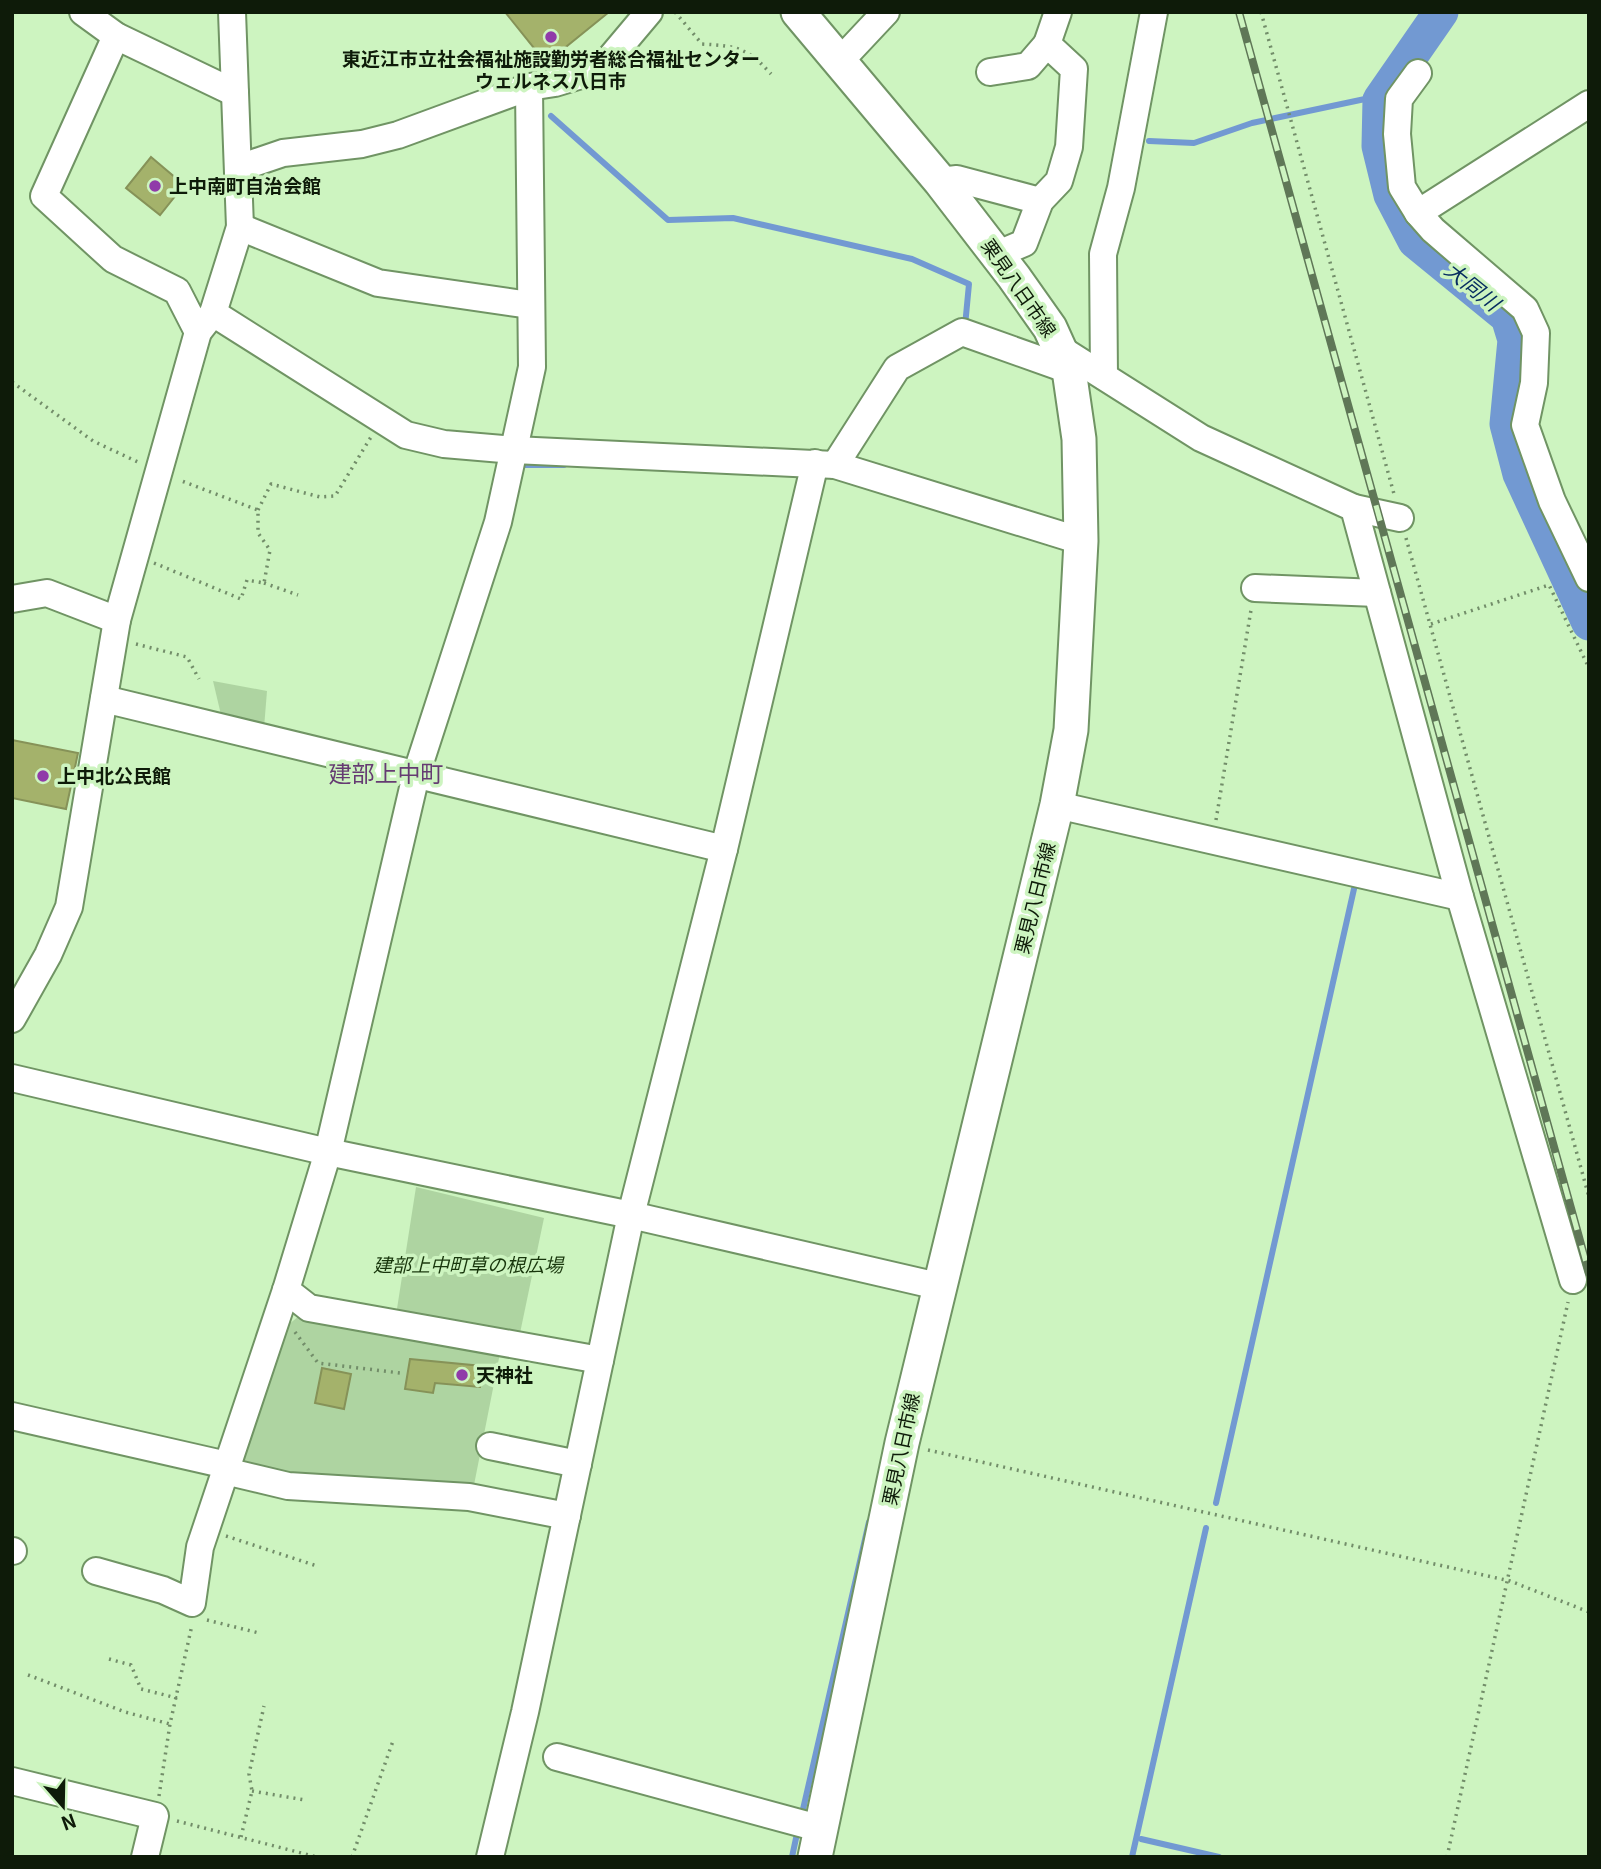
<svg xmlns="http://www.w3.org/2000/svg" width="1601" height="1869" font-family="Georgia,'Noto Sans JP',serif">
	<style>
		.green { fill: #aed4a1 }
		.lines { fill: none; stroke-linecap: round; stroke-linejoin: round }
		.stream { stroke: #7299d2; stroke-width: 6 }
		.river { stroke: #7299d2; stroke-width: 35 }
		.building { fill: #a4b26b; stroke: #869258; stroke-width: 2 }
		.minor-casing { stroke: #709464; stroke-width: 30 }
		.major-casing { stroke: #709464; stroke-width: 37 }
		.path { stroke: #728d69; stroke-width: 3.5; stroke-dasharray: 2 5; stroke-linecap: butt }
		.minor { stroke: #fff; stroke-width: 26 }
		.major { stroke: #fff; stroke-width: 33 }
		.rail-casing { stroke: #5f7757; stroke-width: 8 }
		.rail { stroke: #cdf4c0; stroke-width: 5; stroke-dasharray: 16; stroke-linecap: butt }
		.poi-dot { fill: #903ba9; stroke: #cdf4c0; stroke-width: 2.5 }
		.labels { text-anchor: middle; stroke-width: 7; stroke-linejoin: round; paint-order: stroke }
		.poi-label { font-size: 19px; font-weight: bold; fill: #0e1b09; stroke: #cdf4c0; text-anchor: start }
		.street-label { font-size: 19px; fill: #0e1b09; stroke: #cdf4c0 }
		.park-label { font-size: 19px; font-style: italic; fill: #18360c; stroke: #cdf4c0 }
		.water-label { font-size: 21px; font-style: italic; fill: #062c60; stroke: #cdf4c0 }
		.quarter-label { font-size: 23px; fill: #653b72; stroke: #cdf4c0 }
	</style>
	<rect width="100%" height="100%" fill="#cdf4c0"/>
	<!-- green -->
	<g class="green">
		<polygon points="213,681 267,691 264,728 222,719"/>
		<polygon points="416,1187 544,1218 519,1338 396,1315"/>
		<polygon points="299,1316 501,1348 473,1490 344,1476 291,1480 234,1465 277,1334"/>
	</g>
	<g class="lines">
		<!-- stream -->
		<g class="stream">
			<polyline points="551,116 668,220 733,218 912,259 969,284 965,326"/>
			<polyline points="1149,141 1194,143 1252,123 1365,99 1380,100"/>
			<polyline points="524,465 564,465"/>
			<polyline points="1216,1503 1356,880"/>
			<polyline points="801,1818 869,1522"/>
			<polyline points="1141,1839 1219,1857"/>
			<polyline points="792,1857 798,1829"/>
			<polyline points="1132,1857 1206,1528"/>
		</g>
		<!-- river -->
		<polyline class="river" points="1441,12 1380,100 1379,146 1391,195 1415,241 1508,317 1515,340 1507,424 1520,474 1589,623"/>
	</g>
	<!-- building -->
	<g class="building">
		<polygon points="505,12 609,12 546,63"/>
		<polygon points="151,157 184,185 160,215 126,188"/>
		<polygon points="12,740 78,753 66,809 12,798"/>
		<polygon points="410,1359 482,1366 480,1387 435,1383 433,1393 405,1389"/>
		<polygon points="322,1368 351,1374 344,1409 315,1403"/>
	</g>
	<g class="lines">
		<defs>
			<g id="minor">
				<polyline points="83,12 116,36 235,93"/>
				<polyline points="116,36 44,196 113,259 177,291 198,332"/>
				<polyline points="840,61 886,12"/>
				<polyline points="990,72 1028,66 1047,44"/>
				<polyline points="1589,104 1418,213 1433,230 1525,309 1536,333 1534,383 1525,425 1552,501 1589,578"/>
				<polyline points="239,168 283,153 362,144 398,135 529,87 555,83 601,69 649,12"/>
				<polyline points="940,181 957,179 1040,201"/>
				<polyline points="1418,213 1402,187 1397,134 1399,99 1418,73"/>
				<polyline points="240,227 378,283 530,305"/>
				<polyline points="996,255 1024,243 1040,201 1059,181 1069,147 1074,69 1047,44 1058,12"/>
				<polyline points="213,313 406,435 444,444 514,450 835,465 1081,541"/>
				<polyline points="1062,350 1201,438 1354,508 1460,897 1573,1280"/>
				<polyline points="1104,376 1103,254 1121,188 1154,12"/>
				<polyline points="835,465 897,368 962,332 1069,370"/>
				<polyline points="1354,508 1400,518"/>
				<polyline points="1255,588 1377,593"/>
				<polyline points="12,599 47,593 117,620"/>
				<polyline points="104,699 724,849"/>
				<polyline points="1057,805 1460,897"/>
				<polyline points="12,1019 48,955 69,907 117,620 198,332 213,313 240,227 232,12"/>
				<polyline points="12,1078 328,1152 631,1215 938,1286"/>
				<polyline points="286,1290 309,1308 600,1360"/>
				<polyline points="12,1416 227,1465"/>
				<polyline points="490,1446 578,1464"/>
				<polyline points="225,1471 288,1486 469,1497 567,1516"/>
				<polyline points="12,1551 13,1551"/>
				<polyline points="96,1571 163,1590 192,1603 200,1547 286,1290 328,1152 416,775 498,522 532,367 529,87"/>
				<polyline points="557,1757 822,1829"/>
				<polyline points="12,1781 155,1816 145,1857"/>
				<polyline points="490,1857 525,1712 631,1215 724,849 815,463"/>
			</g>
			<polyline id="major" points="798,12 940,181 1014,277 1050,328 1069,370 1079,439 1081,541 1071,730 1057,805 902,1443 815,1857"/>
		</defs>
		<!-- minor casing -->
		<use href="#minor" class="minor-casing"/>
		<!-- major casing -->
		<use href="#major" class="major-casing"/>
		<!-- path -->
		<g class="path">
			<path d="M675,12L702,44C737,46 748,48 771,74"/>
			<polyline points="1261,12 1394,494"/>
			<polyline points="12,382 93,441 140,463"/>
			<polyline points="258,510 271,484 320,497 335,496 371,437"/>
			<polyline points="1406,538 1589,1197"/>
			<polyline points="154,563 241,599 247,580 264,583 270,550 258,533 258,510 179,480"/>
			<polyline points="264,583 298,595"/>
			<polyline points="1431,624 1549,585 1589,668"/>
			<polyline points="136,644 187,657 199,679"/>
			<polyline points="1216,820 1251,610"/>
			<polyline points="295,1332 318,1363 400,1373"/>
			<polyline points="928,1450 1510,1581 1589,1612"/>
			<polyline points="226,1536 317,1566"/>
			<polyline points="207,1620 259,1633"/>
			<polyline points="109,1659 131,1665 141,1689 177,1698"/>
			<polyline points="28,1675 125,1712 170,1724"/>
			<polyline points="252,1791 305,1800"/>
			<polyline points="159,1796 170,1724 192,1625"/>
			<polyline points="177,1821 317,1857"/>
			<polyline points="241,1837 252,1791 249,1774 264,1706"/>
			<polyline points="352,1857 393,1741"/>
			<polyline points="1447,1857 1568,1302"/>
		</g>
		<!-- minor -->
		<use href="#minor" class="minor"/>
		<!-- major -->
		<use href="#major" class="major"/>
		<defs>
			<polyline id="rail" points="1239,12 1589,1273"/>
		</defs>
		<!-- rail casing -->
		<use href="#rail" class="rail-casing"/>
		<!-- rail -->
		<use href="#rail" class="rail"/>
	</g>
	<!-- markers -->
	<g class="poi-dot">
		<circle cx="551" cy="37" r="7"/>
		<circle cx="155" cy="186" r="7"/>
		<circle cx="43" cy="776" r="7"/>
		<circle cx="462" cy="1375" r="7"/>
	</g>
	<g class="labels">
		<!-- poi labels -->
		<g class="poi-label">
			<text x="551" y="66" text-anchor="middle">東近江市立社会福祉施設勤労者総合福祉センター<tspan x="551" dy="22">ウェルネス八日市</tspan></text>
			<text x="169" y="193">上中南町自治会館</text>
			<text x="57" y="783">上中北公民館</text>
			<text x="476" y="1382">天神社</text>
		</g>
		<!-- street labels -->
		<g class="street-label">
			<text transform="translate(1019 288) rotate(55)" y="7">栗見八日市線</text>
			<text transform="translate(1035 898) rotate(-76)" y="7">栗見八日市線</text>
			<text transform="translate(901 1449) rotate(-78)" y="7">栗見八日市線</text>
		</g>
		<!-- park labels -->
		<g class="park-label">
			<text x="468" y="1272">建部上中町草の根広場</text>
		</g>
		<!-- water labels -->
		<g class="water-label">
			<text transform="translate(1472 287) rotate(39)" y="7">大同川</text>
		</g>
		<!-- quarter labels -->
		<g class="quarter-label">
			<text x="386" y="782">建部上中町</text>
		</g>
	</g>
	<!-- border -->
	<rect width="1601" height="1869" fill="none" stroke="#0e1b09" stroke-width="28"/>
	<!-- north arrow -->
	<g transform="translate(63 1806) rotate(160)" stroke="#cdf4c0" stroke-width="5" paint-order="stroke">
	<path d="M0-5L12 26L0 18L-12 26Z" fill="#0e1b09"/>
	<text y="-10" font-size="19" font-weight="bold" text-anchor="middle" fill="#0e1b09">N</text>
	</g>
</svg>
